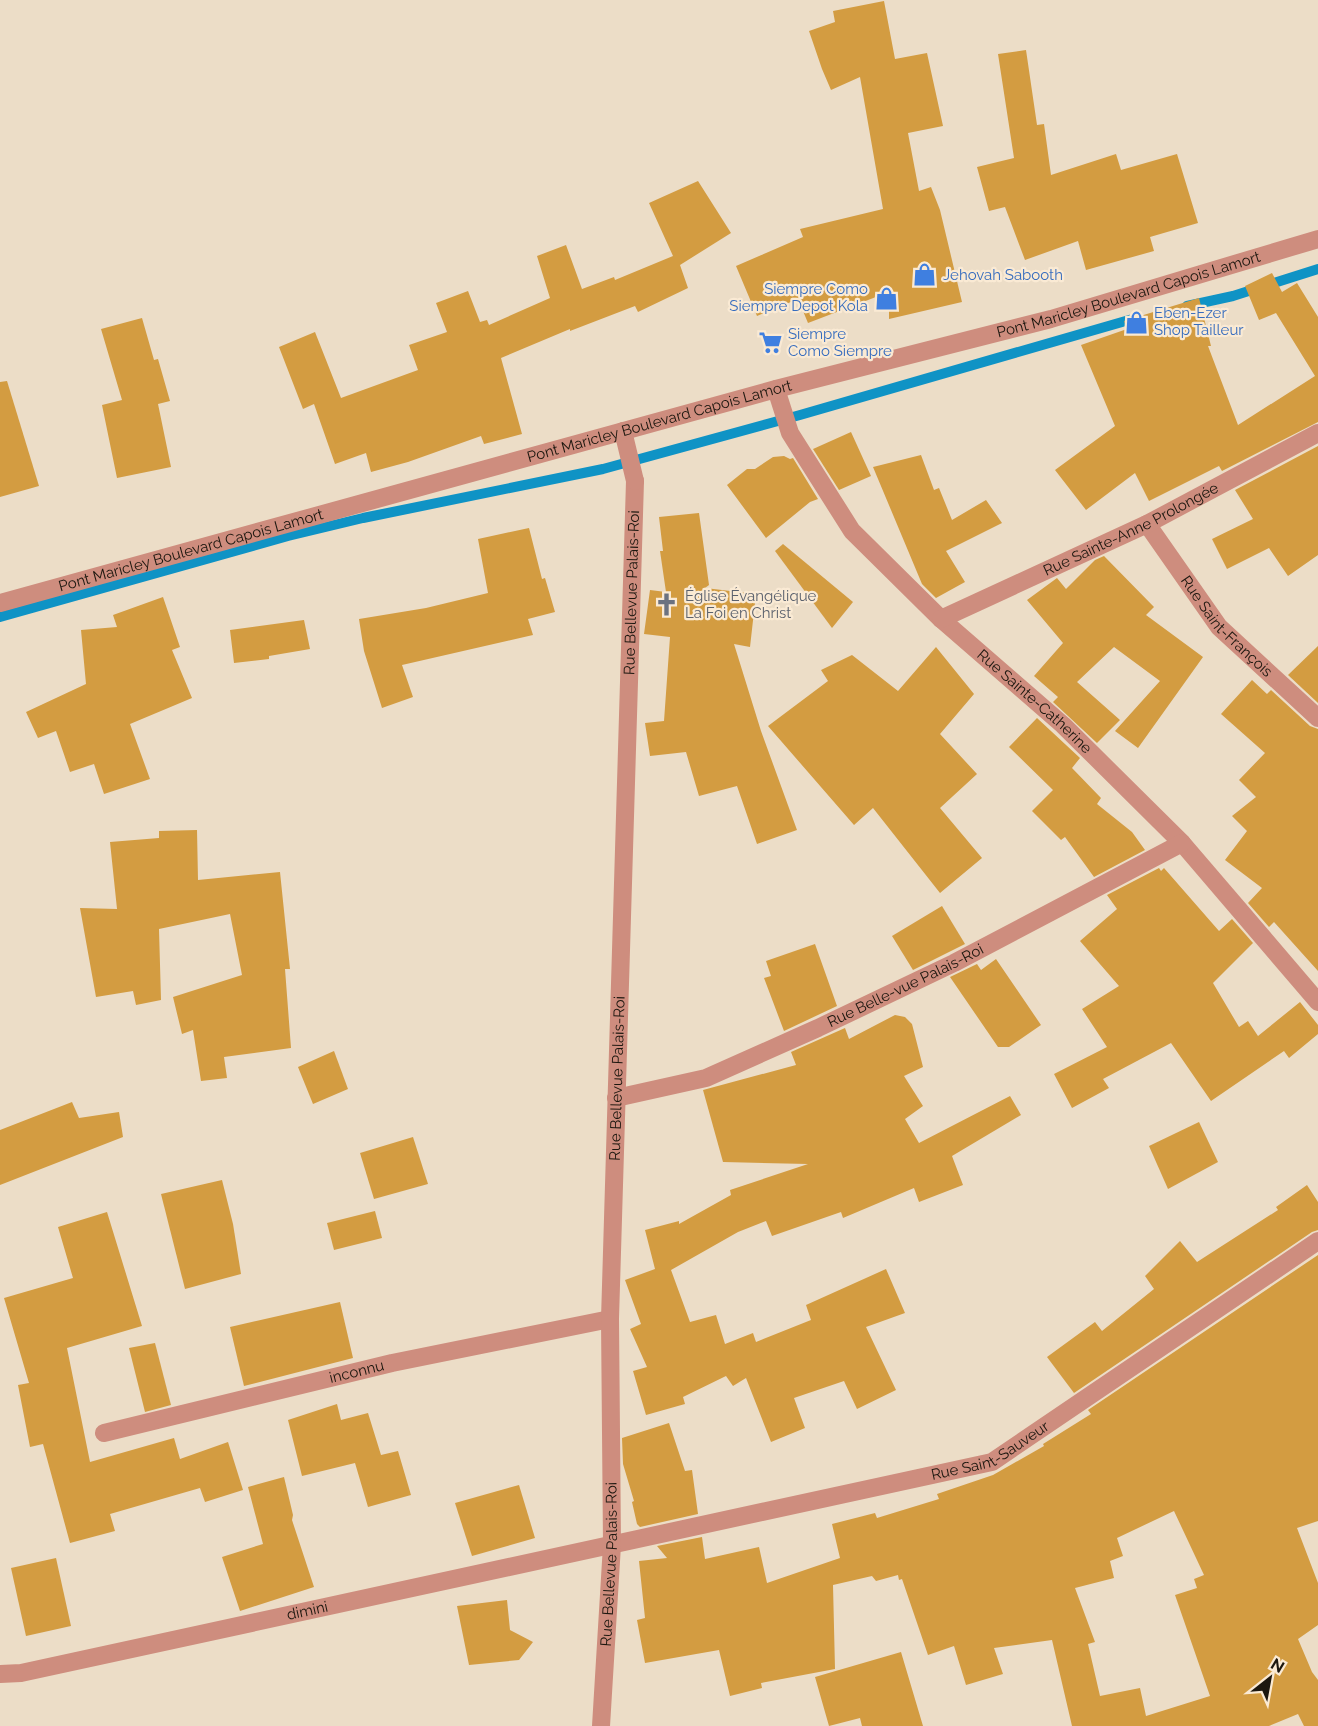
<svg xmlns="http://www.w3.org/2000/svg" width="1318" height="1726" font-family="Raleway,sans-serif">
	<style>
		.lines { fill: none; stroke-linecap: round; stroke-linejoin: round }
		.stream { stroke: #0f93c5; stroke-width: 10 }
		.building { fill: #d39c41; fill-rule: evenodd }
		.minor { stroke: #ce8d7e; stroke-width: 18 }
		.tertiary { stroke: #ce8d7e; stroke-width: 18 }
		.labels { text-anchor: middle; stroke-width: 4.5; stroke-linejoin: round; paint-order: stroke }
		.shop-label { font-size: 15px; fill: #366cbe; stroke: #faead4; text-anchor: start }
		.street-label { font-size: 15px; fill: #1c170f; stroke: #faead4 }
		.worship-label { font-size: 15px; fill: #5b616d; stroke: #faead4; text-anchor: start }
	</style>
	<rect width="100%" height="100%" fill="#ecddc7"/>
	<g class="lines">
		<!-- stream -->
		<g class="stream">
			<polyline points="1187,306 1233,296 1318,269"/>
			<polyline points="0,617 288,536 363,518 603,469 800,415 1136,318"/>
		</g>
	</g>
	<!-- building -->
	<g class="building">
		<polygon points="884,1 895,59 927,53 943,126 908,133 919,191 931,187 940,210 962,302 889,319 889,292 808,323 798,299 757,316 736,266 803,237 800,229 883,209 860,77 831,90 822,69 809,31 835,22 833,11"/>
		<polygon points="1026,50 1037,125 1044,124 1051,175 1116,154 1121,170 1177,154 1198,223 1150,237 1154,251 1086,270 1078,241 1025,260 1005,207 989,211 977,167 1014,158 998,54"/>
		<polygon points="698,181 731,233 680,265 688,288 638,312 635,306 570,331 570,329 501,358 522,434 484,444 481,436 408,462 371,472 366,453 335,464 314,404 303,409 279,347 315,332 341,398 418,370 409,345 447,332 436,303 468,291 480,322 487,320 489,325 550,298 537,256 566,245 582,289 614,277 615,280 673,256 649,203"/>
		<polygon points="1272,273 1282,292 1297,283 1318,317 1318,422 1222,471 1219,466 1149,501 1135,473 1086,510 1055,470 1115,426 1081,345 1127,329 1124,321 1199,298 1211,346 1208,346 1238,425 1315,376 1276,313 1259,320 1245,286"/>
		<polygon points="142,318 154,360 158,359 170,401 158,404 171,467 117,478 102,405 122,400 101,329"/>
		<polygon points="7,381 39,486 0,497 0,382"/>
		<polygon points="851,432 871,476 839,490 813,449"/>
		<polygon points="1318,446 1318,555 1288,576 1269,548 1227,569 1212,539 1253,519 1235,490"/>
		<polygon points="921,455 934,490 939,488 952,520 986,500 1002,523 946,551 965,582 936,598 922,584 873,467"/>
		<polygon points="784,456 790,459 793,458 818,499 810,502 766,538 727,485 747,469 755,469 773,457"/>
		<polygon points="699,513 709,585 705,588 756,594 750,647 734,644 761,731 797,830 757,844 737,786 699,796 686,752 650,756 645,723 664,721 670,637 644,634 650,590 666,592 660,551 663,551 659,517"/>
		<polygon points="529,528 542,579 545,578 555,612 528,619 533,635 402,665 413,697 382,708 364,651 359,619 426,608 488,593 478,539"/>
		<polygon points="783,544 853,602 832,628 775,551"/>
		<polygon points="1104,556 1154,607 1146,615 1203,657 1138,748 1115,731 1160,681 1114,647 1077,682 1120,720 1097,743 1053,702 1058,697 1034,676 1063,643 1027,600 1057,578 1066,589 1095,560"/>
		<polygon points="163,597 180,647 172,650 192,698 130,724 150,779 104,794 94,764 70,772 56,731 38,738 26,712 86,684 81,630 117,627 113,615"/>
		<polygon points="304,620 310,649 269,656 269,659 234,663 230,630"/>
		<polygon points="1318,646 1318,703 1288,675"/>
		<polygon points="936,647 974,694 940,734 977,774 940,808 982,858 940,893 873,808 854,825 768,726 828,681 821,670 852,655 898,691"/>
		<polygon points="1252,680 1267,694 1271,690 1310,726 1318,729 1318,971 1274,922 1269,927 1248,903 1262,888 1225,860 1247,831 1232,816 1256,797 1239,780 1265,753 1221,714"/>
		<polygon points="1037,718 1080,758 1072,768 1101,798 1097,804 1132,832 1145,850 1094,877 1065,837 1061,840 1032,811 1053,790 1009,747"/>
		<polygon points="197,830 198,880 280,872 290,969 285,969 291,1048 224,1057 227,1078 201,1081 193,1030 182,1034 173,997 242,975 230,914 159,929 161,1000 136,1005 133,991 96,997 80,908 117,909 110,842 159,838 159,831"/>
		<polygon points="1159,868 1161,871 1164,868 1219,931 1232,919 1253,943 1213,983 1239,1027 1248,1021 1258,1036 1300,1002 1318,1025 1318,1034 1289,1058 1284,1051 1211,1101 1171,1043 1103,1079 1109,1088 1072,1108 1054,1074 1107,1047 1082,1009 1119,986 1080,941 1117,909 1107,895"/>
		<polygon points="942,906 965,944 913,970 892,936"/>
		<polygon points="815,944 837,1006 784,1031 764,978 771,976 766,961"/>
		<polygon points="996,959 1041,1025 1009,1047 998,1047 950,977 977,964 981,970"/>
		<polygon points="895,1015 905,1017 912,1024 923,1067 904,1076 923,1106 905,1119 919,1143 1010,1096 1021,1115 952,1156 963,1185 919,1202 914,1188 843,1218 841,1212 772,1236 766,1221 738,1232 671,1270 690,1322 716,1315 725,1344 753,1333 756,1342 811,1320 806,1305 886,1269 905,1313 866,1327 896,1390 857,1409 844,1381 794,1398 805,1428 771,1442 746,1378 733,1386 726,1376 683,1397 685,1404 646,1415 633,1371 647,1367 630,1329 641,1324 625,1280 655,1269 645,1230 679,1221 679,1224 731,1195 730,1190 808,1164 723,1162 703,1090 796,1065 791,1052 845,1028 849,1039"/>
		<polygon points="334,1051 348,1089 313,1104 298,1067"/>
		<polygon points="72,1102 79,1118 119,1112 123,1137 0,1185 0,1130"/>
		<polygon points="1199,1122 1218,1162 1168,1189 1149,1146"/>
		<polygon points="413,1137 428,1184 374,1199 360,1153"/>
		<polygon points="222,1180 233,1224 241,1274 185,1289 161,1194"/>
		<polygon points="1307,1185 1318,1202 1318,1230 1312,1232 1074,1393 1047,1357 1095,1322 1102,1331 1154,1289 1145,1276 1180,1241 1197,1262 1278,1210 1276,1207"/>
		<polygon points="375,1211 382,1238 334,1250 327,1223"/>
		<polygon points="107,1212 142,1326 67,1348 90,1462 174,1438 180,1459 228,1442 243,1490 205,1502 200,1488 110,1514 115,1531 70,1543 43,1444 30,1447 18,1385 29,1383 4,1298 73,1278 58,1227"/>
		<path d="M1318,1255V1521L1297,1528L1318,1583V1625L1298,1639L1312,1672L1318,1680V1726H1304L1298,1714L1269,1726H1072L1052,1640L994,1648L1003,1674L966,1685L954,1646L928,1655L902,1579L899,1580L898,1575L876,1581L872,1576L833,1585L835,1669L761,1683L762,1688L730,1696L719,1650L645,1663L637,1620L645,1618L639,1561L667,1558L657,1546L702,1537L705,1559L759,1547L767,1583L840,1558L832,1524L875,1513L877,1518L939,1499L937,1494L993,1475L1044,1446L1043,1444L1091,1414L1088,1410ZM1174,1511L1204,1575L1194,1579L1197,1588L1175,1595L1210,1696L1146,1716L1140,1688L1100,1696L1088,1644L1095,1642L1075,1588L1114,1578L1110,1561L1123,1556L1117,1538Z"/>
		<polygon points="340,1302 353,1358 244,1386 230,1327"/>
		<polygon points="155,1343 171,1405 145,1412 129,1348"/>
		<polygon points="337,1404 341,1420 368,1413 381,1455 398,1451 411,1495 368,1507 355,1463 302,1476 288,1420"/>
		<polygon points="669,1423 685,1471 692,1470 698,1514 640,1527 637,1524 632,1502 634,1501 623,1464 622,1438"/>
		<polygon points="284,1477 293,1515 292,1520 314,1587 240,1611 222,1557 263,1544 248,1487"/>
		<polygon points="519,1485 535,1538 472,1556 455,1503"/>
		<polygon points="56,1558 71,1626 26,1636 11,1568"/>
		<polygon points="507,1600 510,1630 533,1642 519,1660 469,1665 457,1606"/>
		<polygon points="901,1652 923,1726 862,1726 860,1718 829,1726 815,1677"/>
	</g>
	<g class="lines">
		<!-- minor -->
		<g class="minor">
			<path id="s1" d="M776,389L790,433L852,531L941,619L1063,725L1182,843L1318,1002"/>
			<path id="s2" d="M1147,524L1219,627L1318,718"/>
			<path id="s3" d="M941,619L1147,524L1318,433"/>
			<path id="s4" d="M616,1098L706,1078L818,1028L954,963L1182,843"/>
			<path id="s5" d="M104,1433L392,1363L610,1319"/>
			<path id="s6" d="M0,1674L21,1673L992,1462L1318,1241"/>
			<path id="s7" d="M601,1726L612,1545L610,1319L635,481"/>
		</g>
		<!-- tertiary -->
		<g class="tertiary">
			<polyline points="623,431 635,481"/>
			<path id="s8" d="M0,603L776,389L1051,319L1318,239"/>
		</g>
	</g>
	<!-- icons -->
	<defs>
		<symbol id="shop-bare" viewBox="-9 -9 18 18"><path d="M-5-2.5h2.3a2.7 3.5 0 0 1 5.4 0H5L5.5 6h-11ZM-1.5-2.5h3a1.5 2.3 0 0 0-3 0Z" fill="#3f7fe0" stroke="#faead4" stroke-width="2.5" paint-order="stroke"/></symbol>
		<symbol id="supermarket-bare" viewBox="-9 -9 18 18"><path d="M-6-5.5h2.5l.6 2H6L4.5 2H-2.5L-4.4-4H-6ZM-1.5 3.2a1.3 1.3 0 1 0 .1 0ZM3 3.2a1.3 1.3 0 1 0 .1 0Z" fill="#3f7fe0" stroke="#faead4" stroke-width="2.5" paint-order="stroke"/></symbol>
		<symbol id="church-bare" viewBox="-9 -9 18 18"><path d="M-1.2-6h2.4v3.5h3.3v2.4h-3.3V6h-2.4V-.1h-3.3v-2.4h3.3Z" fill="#6b7280" stroke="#faead4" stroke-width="2.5" paint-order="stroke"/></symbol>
	</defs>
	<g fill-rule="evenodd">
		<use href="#shop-bare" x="908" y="258" width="33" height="33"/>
		<use href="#shop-bare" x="870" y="282" width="33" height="33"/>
		<use href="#shop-bare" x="1120" y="306" width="33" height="33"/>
		<use href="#supermarket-bare" x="754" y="326" width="33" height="33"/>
		<use href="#church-bare" x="650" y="588" width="33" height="33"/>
	</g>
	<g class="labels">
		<!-- shop labels -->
		<g class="shop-label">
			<text x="943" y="280">Jehovah Sabooth</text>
			<text x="868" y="294" text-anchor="end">Siempre Como<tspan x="868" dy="17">Siempre Depot Kola</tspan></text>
			<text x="1154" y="318">Eben-Ezer<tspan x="1154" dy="17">Shop Tailleur</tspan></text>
			<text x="788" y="339">Siempre<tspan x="788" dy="17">Como Siempre</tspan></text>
		</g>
		<!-- street labels -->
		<g class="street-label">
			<text dy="5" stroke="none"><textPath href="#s8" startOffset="1170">Pont Maricley Boulevard Capois Lamort</textPath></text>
			<text dy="5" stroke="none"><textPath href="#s8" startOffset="684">Pont Maricley Boulevard Capois Lamort</textPath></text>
			<text dy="5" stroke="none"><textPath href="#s3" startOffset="210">Rue Sainte-Anne Prolongée</textPath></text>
			<text dy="5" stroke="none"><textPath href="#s8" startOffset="198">Pont Maricley Boulevard Capois Lamort</textPath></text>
			<text dy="5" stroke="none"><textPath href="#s7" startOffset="1134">Rue Bellevue Palais-Roi</textPath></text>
			<text dy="5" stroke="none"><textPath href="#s2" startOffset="130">Rue Saint-François</textPath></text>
			<text dy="5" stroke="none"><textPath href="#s1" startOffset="412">Rue Sainte-Catherine</textPath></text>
			<text dy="5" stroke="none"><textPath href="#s4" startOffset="312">Rue Belle-vue Palais-Roi</textPath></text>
			<text dy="5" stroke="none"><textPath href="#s7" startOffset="648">Rue Bellevue Palais-Roi</textPath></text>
			<text dy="5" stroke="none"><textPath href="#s5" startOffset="260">inconnu</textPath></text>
			<text dy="5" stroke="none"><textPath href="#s6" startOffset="1017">Rue Saint-Sauveur</textPath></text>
			<text dy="5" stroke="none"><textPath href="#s7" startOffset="162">Rue Bellevue Palais-Roi</textPath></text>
			<text dy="5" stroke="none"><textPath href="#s6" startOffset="314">dimini</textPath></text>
		</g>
		<!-- worship labels -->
		<g class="worship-label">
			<text x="685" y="601">Église Évangélique<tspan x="685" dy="17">La Foi en Christ</tspan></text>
		</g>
	</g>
	<!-- north arrow -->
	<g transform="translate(1270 1678) rotate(31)" stroke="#faead4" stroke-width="4.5" paint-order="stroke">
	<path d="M0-4.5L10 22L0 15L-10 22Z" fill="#1c170f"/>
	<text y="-9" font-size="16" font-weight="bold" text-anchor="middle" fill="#1c170f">N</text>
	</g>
</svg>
